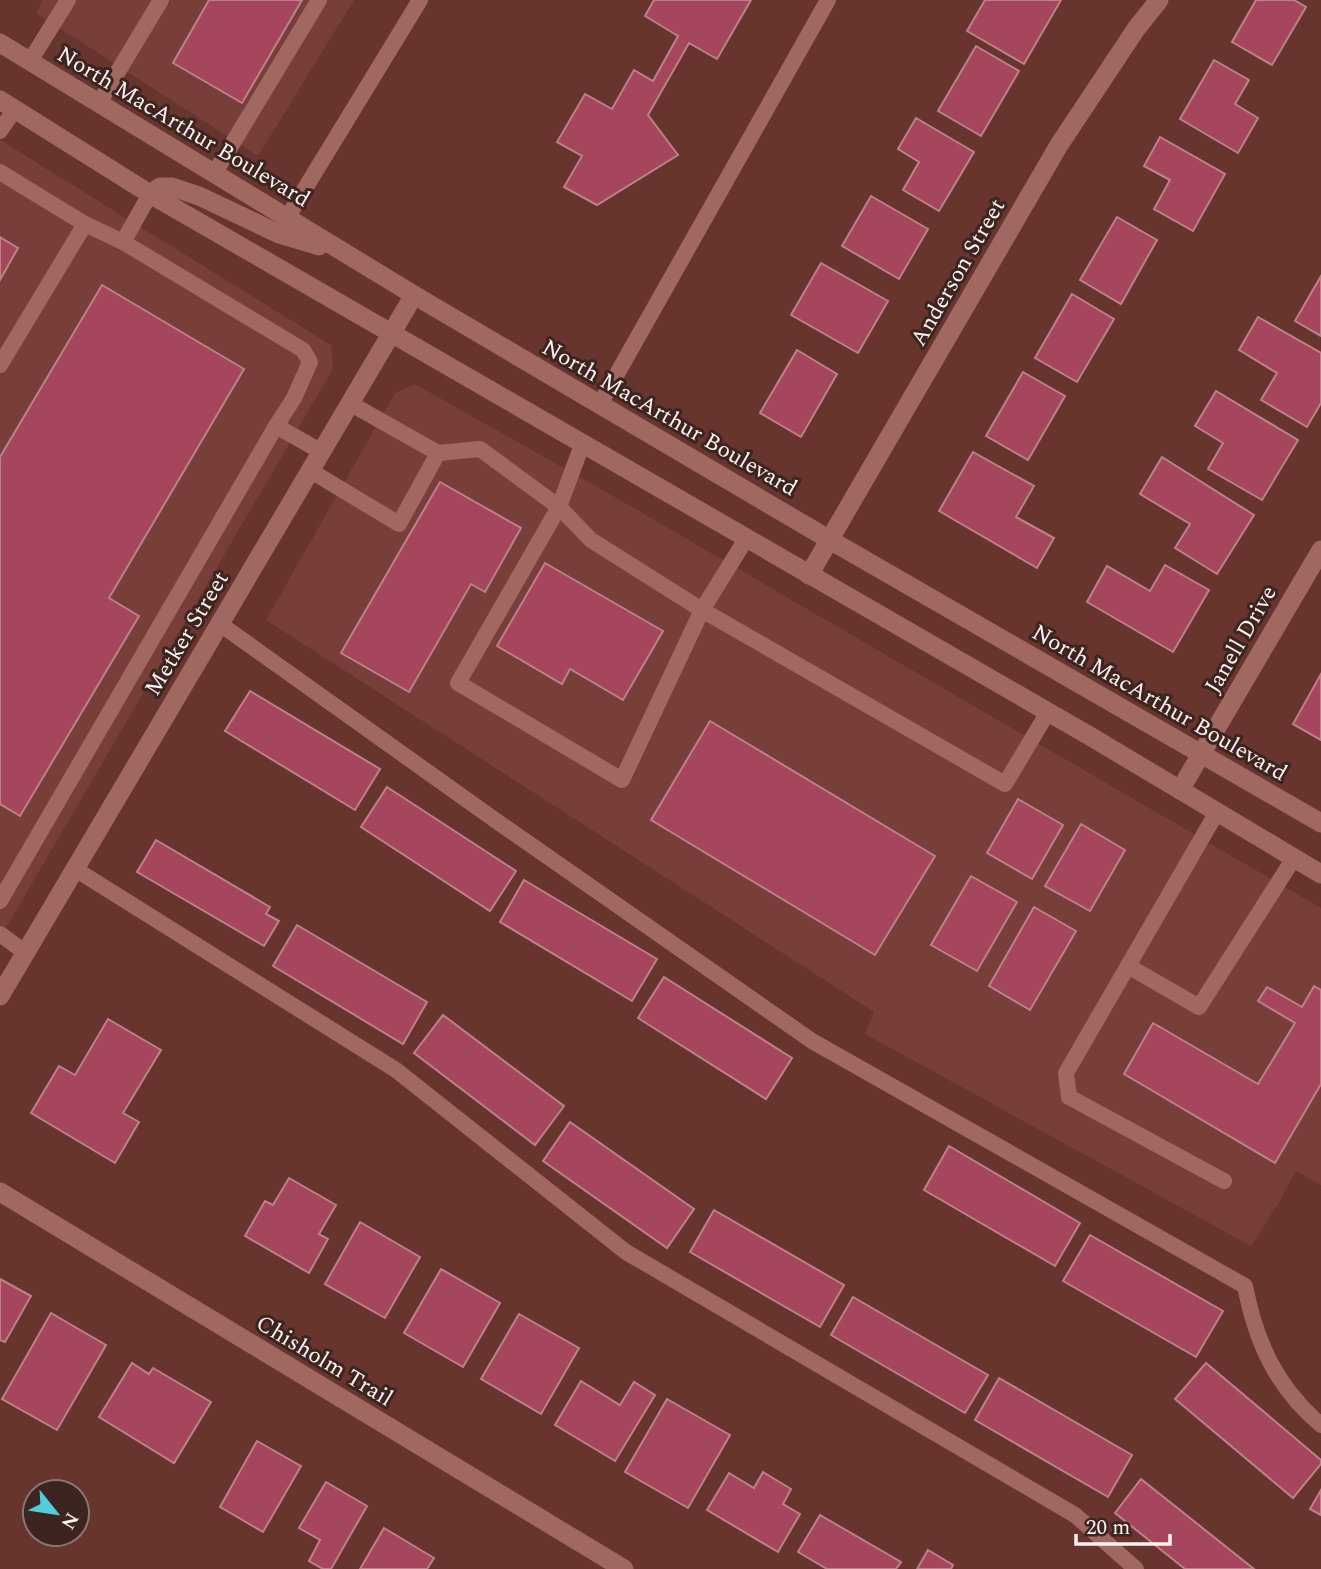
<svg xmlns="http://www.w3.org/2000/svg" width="1321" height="1569" font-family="Spectral,serif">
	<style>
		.built { fill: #783e39 }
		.building { fill: #a5465c; stroke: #bc818b; stroke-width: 2 }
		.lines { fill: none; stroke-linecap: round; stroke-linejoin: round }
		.service { stroke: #a06860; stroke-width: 16 }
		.minor { stroke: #a06860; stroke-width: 19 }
		.secondary { stroke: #a06860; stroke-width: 19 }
		.labels { text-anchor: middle; stroke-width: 6; stroke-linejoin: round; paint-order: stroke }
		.street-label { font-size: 23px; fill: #fef1ef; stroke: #3c2421 }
	</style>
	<rect width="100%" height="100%" fill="#67342e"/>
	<!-- built -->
	<g class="built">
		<polygon points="40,0 354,0 258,156 36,13 42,2"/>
		<polygon points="0,140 331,345 333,369 0,938"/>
		<polygon points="415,384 608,493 1321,908 1321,1185 1296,1171 1278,1204 1251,1246 865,1034 874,1012 266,620 395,393"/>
	</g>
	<!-- building -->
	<g class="building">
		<polygon points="209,0 302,0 242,103 173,63"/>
		<polygon points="654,0 751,0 717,59 689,43 648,115 678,155 597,205 564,187 582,156 557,142 585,94 612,109 634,70 653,81 678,36 645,16"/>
		<polygon points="985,0 1061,0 1024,64 967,31"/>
		<polygon points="1256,0 1294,0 1306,7 1272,65 1232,42"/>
		<polygon points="976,46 1019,71 981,136 938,111"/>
		<polygon points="1214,60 1249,80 1235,104 1258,118 1238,153 1180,119"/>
		<polygon points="916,118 974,152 939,211 903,190 919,162 898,149"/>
		<polygon points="1160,137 1225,174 1193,231 1154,209 1170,180 1144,166"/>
		<polygon points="871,196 928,229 899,279 842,246"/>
		<polygon points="1117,217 1157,240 1121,304 1080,280"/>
		<polygon points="0,237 18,248 0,280"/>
		<polygon points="821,263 888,301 858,353 791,315"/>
		<polygon points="1321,276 1321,336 1295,321"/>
		<polygon points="102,285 244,369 109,598 139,616 20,816 0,804 0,457"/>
		<polygon points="1072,294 1114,319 1077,382 1035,358"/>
		<polygon points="1258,317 1321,353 1321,403 1307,427 1261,400 1277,373 1239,350"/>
		<polygon points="797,350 837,374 801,437 760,413"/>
		<polygon points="1023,372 1065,396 1028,460 986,436"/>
		<polygon points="1216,391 1298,440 1262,500 1208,469 1223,443 1195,426"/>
		<polygon points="973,452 1034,486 1016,517 1054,538 1037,568 939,511"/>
		<polygon points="1162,457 1254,515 1217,574 1175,548 1190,524 1140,494"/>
		<polygon points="440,482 521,528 485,592 471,584 409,692 341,653"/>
		<polygon points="545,563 663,631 623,700 570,669 562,684 497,646"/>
		<polygon points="1165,565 1209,590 1173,652 1087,602 1107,566 1150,591"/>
		<polygon points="1321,674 1321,740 1293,724"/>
		<polygon points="250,691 380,769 355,810 225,731"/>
		<polygon points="710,721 935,856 875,955 651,820"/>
		<polygon points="387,787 516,871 490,911 361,827"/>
		<polygon points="1018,799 1063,825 1032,879 987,853"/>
		<polygon points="1081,824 1125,850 1090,911 1045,886"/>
		<polygon points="156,840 270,907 266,914 279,921 264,946 137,872"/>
		<polygon points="971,876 1017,902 977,971 931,945"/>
		<polygon points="524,880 657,959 632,1001 500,922"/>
		<polygon points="1034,907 1076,931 1030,1010 989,986"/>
		<polygon points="297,925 427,1002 403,1044 273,966"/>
		<polygon points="664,977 792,1058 766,1099 638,1018"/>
		<polygon points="1314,986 1321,990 1321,1084 1275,1163 1124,1074 1153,1023 1258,1084 1295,1023 1258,1001 1267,987 1302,1007"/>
		<polygon points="443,1015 564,1106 535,1145 414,1053"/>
		<polygon points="108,1019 161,1050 123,1113 139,1122 115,1163 31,1113 59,1066 75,1075"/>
		<polygon points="570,1122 694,1209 667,1248 543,1161"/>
		<polygon points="949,1146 1080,1223 1055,1266 924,1190"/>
		<polygon points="289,1178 336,1205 319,1234 328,1239 309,1273 245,1236 265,1201 273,1205"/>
		<polygon points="714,1210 844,1285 820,1327 690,1252"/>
		<polygon points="360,1222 420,1257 385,1318 325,1284"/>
		<polygon points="1090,1235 1223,1311 1196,1357 1063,1281"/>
		<polygon points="441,1269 500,1303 463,1367 404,1333"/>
		<polygon points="0,1279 31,1296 5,1342 0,1340"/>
		<polygon points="853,1297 988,1375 965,1413 831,1335"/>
		<polygon points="51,1313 106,1345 57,1430 2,1399"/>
		<polygon points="519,1314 579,1348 541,1414 481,1379"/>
		<polygon points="132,1363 149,1374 153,1368 211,1402 174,1463 99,1417"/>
		<polygon points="1206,1363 1321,1460 1321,1464 1293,1498 1175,1399"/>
		<polygon points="999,1378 1132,1455 1108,1497 975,1420"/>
		<polygon points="581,1381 620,1405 634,1382 655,1395 615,1461 555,1425"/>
		<polygon points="667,1399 730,1435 688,1508 625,1472"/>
		<polygon points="257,1441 301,1466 263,1532 220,1507"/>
		<polygon points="763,1472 791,1489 783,1504 800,1514 778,1552 707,1510 729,1473 754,1488"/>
		<polygon points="1141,1479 1254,1569 1185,1569 1115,1513"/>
		<polygon points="326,1482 367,1506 331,1569 323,1569 309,1561 320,1540 299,1528"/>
		<polygon points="1321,1490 1321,1515 1310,1509"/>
		<polygon points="820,1515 901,1562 896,1569 827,1569 798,1552"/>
		<polygon points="384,1528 434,1558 427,1569 360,1569"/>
		<polygon points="928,1550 953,1565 951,1569 917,1569"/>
	</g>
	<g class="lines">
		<!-- service -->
		<g class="service">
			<polyline points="30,61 68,0"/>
			<polyline points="99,103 161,0"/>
			<polyline points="0,131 15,109"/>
			<polyline points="0,172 85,224"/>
			<polyline points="214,174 319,0"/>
			<polyline points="287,218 420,0"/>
			<polyline points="123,242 303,350 310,362 294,398 276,426 322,452"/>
			<polyline points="0,365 85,224 123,242 150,194"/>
			<polyline points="351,404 438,453 480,449 559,507 582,445"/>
			<polyline points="600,404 828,0"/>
			<polyline points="311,471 399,524 438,453"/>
			<polyline points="746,539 702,610 591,540 559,507 458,683 622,780 702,610 1005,784 1048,712"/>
			<path d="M220,624L495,820L812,1041L1245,1286C1256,1342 1276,1387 1321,1425"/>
			<polyline points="1217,812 1066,1073 1069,1097 1224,1181"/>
			<polyline points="75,869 396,1070 626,1252 1075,1515 1136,1569"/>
			<polyline points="0,901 276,426"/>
			<polyline points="0,934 26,953"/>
			<polyline points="1128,966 1199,1007 1294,858"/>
		</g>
		<!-- minor -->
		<g class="minor">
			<polyline points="809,575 1059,145 1136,29 1159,0"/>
			<polyline points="1180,790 1321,550"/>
			<polyline points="0,996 414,295"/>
			<polyline points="0,1192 624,1569"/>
		</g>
		<!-- secondary -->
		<g class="secondary">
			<polyline points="0,43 414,295 830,540 1321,823"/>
			<polyline points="0,100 150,194 1088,735 1321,874"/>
			<polyline points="150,194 160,187 172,187 199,196 279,234 319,246"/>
		</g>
	</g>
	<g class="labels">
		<!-- street labels -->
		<g class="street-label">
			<text transform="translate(184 126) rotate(31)" y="8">North MacArthur Boulevard</text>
			<text transform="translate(957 272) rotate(-60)" y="8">Anderson Street</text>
			<text transform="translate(670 417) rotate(30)" y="8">North MacArthur Boulevard</text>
			<text transform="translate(186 633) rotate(-59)" y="8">Metker Street</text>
			<text transform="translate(1240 639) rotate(-60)" y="8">Janell Drive</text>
			<text transform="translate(1160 702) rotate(30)" y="8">North MacArthur Boulevard</text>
			<text transform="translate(325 1360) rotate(31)" y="8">Chisholm Trail</text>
		</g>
	</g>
	<!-- north arrow -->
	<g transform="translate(56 1513) rotate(120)"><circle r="33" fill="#3c2421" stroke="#8a7673" stroke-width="2"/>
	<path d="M0-5L12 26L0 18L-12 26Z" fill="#53cbdb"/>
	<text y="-10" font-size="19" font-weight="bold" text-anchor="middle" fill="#fef1ef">N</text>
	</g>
	<!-- scale -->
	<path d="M1076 1534v10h94v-10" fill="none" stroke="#fef1ef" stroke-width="3.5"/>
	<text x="1086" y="1534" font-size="21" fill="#fef1ef" stroke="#3c2421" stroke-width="5" paint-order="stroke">20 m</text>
</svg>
